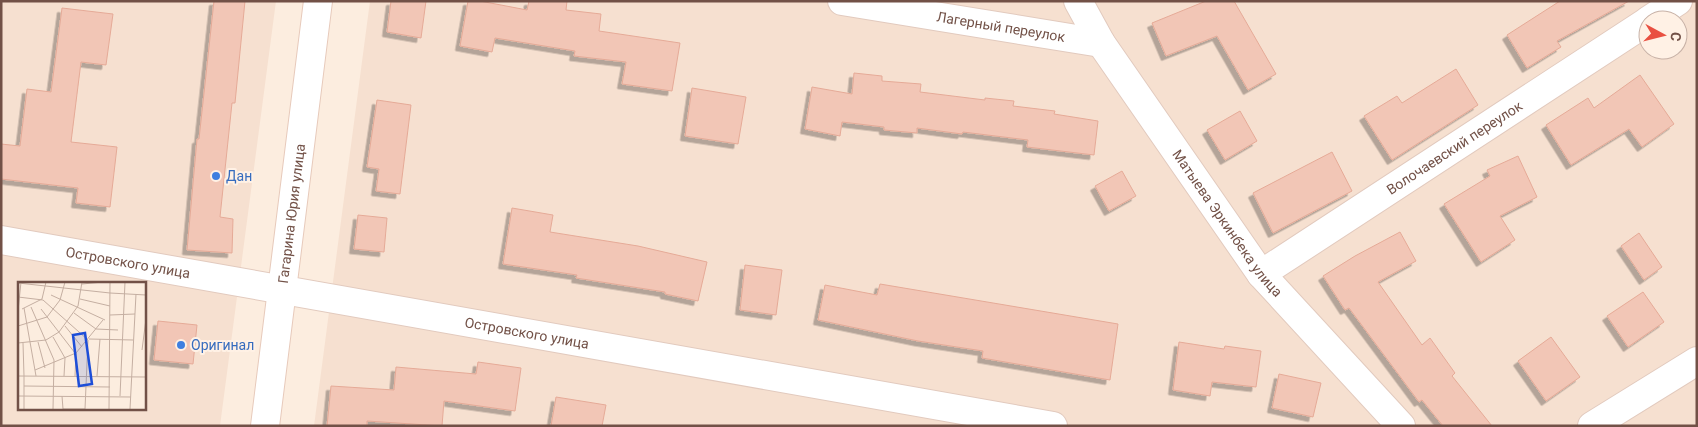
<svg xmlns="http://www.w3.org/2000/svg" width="1698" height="427" font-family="Roboto,sans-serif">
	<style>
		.residential { fill: #f6e0d0; fill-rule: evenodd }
		.building { fill: #f2c6b6; stroke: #e5aa97; filter: url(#shadow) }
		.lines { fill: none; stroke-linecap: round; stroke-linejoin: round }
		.street-casing { stroke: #e2cabe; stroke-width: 30 }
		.secondary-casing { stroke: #e7cabb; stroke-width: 30 }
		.street { stroke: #fff; stroke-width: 28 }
		.secondary { stroke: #fff; stroke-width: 28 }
		.shop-dot { fill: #3f7fe0; stroke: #fff1e5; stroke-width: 2 }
		.labels { text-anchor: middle; stroke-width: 4; stroke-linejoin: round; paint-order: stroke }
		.street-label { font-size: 14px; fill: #725147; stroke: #fff1e5 }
		.shop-label { font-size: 14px; fill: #366cbe; stroke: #fff1e5; text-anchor: start }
		.inset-road { fill: none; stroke: #c5afa2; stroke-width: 1 }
		.view { fill: #1d4ed8; fill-opacity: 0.15; stroke: #1d4ed8; stroke-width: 2.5 }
		.inset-edge { fill: none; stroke: #725147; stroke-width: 2.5 }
	</style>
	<defs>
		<filter id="shadow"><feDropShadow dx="-4.5" dy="4.5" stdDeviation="0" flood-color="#0004"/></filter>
	</defs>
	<rect width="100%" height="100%" fill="#fceddf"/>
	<!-- residential -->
	<g class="residential">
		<path d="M1,1H276L220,426H1ZM19,283H144V408H19Z"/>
		<path d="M370,1H1697V426H314ZM1648,20H1678V50H1648Z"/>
	</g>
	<!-- building -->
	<g class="building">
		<polygon points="214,1 245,1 235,103 232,103 220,217 233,219 232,253 187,250 197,139 199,139"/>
		<polygon points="391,1 426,1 421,38 387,32"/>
		<polygon points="468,1 480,1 527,10 529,1 567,1 566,10 601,14 599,31 680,43 672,91 622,84 626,62 574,56 575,51 495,38 492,52 460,46"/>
		<polygon points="1206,1 1234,1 1276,74 1248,90 1217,36 1166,56 1152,23"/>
		<polygon points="1560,1 1629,1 1557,41 1561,47 1527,68 1507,35"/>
		<polygon points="62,8 113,14 106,65 81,62 71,142 117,147 110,207 76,203 78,188 1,179 1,144 20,146 27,89 51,92"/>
		<polygon points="1456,69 1478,105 1392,160 1364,116 1397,96 1402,103"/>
		<polygon points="854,73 882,76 882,81 921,84 920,92 985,100 985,98 1014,101 1013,106 1055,111 1054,114 1098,121 1094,155 1027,147 1028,140 963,132 962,134 917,128 917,133 884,130 884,127 842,122 840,136 805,129 812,87 852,94"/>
		<polygon points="1640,75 1674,124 1642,147 1629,129 1571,165 1546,125 1588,98 1594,108"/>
		<polygon points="692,88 746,97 738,144 685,136"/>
		<polygon points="377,100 411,105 400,194 376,191 379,169 367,167"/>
		<polygon points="1240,111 1257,141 1225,160 1207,130"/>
		<polygon points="1332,152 1352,191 1273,233 1253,193"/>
		<polygon points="1518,156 1537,197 1500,216 1515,240 1481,262 1444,204 1490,176 1487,170"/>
		<polygon points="1122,171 1136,196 1109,211 1095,186"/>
		<polygon points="512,208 553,215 550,232 638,246 707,262 698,301 665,294 665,292 576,278 577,275 503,264"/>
		<polygon points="358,215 387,218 384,252 354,249"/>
		<polygon points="1400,232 1416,261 1378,282 1422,345 1430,338 1455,373 1452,376 1492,426 1443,426 1422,400 1419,402 1349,308 1345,310 1323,276 1355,256"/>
		<polygon points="1639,233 1662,267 1644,280 1621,246"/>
		<polygon points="745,265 782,270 776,315 740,310"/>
		<polygon points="880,284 1118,324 1110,380 982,358 983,351 918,341 818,320 825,285 877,295"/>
		<polygon points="1643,292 1664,322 1628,347 1607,316"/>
		<polygon points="158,321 197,325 193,364 154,360"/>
		<polygon points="1551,337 1580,377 1546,401 1518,361"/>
		<polygon points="1179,342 1224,349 1225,346 1261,351 1256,387 1212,382 1210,396 1173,390"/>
		<polygon points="478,362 521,368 515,411 444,401 442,426 367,421 367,426 327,426 331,386 394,390 396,367 476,374"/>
		<polygon points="1279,374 1321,383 1313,417 1272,408"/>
		<polygon points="556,397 606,405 602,426 551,426"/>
	</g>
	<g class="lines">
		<defs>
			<g id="street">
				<path id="s1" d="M842,1L1101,43"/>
				<path id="s2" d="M1078,1L1101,43L1261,274L1401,426"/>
				<polyline points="1649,20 1678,1"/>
				<path id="s3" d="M1,240L1053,426"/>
				<path id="s4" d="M1261,274L1648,21"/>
				<polyline points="1592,426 1697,361"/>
			</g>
			<g id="secondary">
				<path id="s5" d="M265,426L318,1"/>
			</g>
		</defs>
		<!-- street casing -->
		<use href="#street" class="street-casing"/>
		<!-- secondary casing -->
		<use href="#secondary" class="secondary-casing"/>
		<!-- street -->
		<use href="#street" class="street"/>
		<!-- secondary -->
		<use href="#secondary" class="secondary"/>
	</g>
	<!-- markers -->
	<g class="shop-dot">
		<circle cx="216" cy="176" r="5"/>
		<circle cx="181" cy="345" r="5"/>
	</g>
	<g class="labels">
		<!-- street labels -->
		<g class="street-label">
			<text dy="5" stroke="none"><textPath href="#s1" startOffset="161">Лагерный переулок</textPath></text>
			<text dy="5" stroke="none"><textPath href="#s4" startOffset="231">Волочаевский переулок</textPath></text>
			<text dy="5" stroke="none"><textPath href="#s5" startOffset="214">Гагарина Юрия улица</textPath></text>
			<text dy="5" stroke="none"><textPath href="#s2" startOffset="268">Матыева Эркинбека улица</textPath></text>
			<text dy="5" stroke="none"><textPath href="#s3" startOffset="129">Островского улица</textPath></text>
			<text dy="5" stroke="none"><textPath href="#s3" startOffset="534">Островского улица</textPath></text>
		</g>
		<!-- shop labels -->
		<g class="shop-label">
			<text x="226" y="181">Дан</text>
			<text x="191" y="350">Оригинал</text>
		</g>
	</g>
	<!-- overview -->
	<g transform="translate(18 282)">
		<rect width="128" height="128" fill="#fceddf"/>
		<path class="inset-road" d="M0,1L92,11M64,2L85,0M92,11L128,13M33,13L87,38M0,15L25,18L70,58L67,127M62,17L92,24M13,25L36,78L35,127M6,26L18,94M4,27L24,17L28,0M23,27L57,71M0,29L3,0M56,31L78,47L100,48M92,33L117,32M0,44L29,35L42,18L47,0M47,44L64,65M35,55L47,76L46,94M71,57L115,58M20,60L27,86M0,61L28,58L41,50L60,24L64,0M5,61L6,94M124,68L128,37M17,88L58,71L85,38M0,94L128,95M57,94L58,71M79,94L82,57M6,104L92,105M0,114L113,115M44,114L45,127H67M102,114L107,0M6,127V94M91,127L92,0M112,127L118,12"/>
		<path class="view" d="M67,51L74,102L61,104L55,53Z"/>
		<rect width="128" height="128" class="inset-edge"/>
	</g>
	<!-- border -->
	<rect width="1698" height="427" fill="none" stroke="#725147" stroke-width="5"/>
	<!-- north arrow -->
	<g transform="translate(1663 35) rotate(97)"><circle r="24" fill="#fff1e5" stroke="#c7b1a6"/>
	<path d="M0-4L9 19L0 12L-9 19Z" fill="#e95041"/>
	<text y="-8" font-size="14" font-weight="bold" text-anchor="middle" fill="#725147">С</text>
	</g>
</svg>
